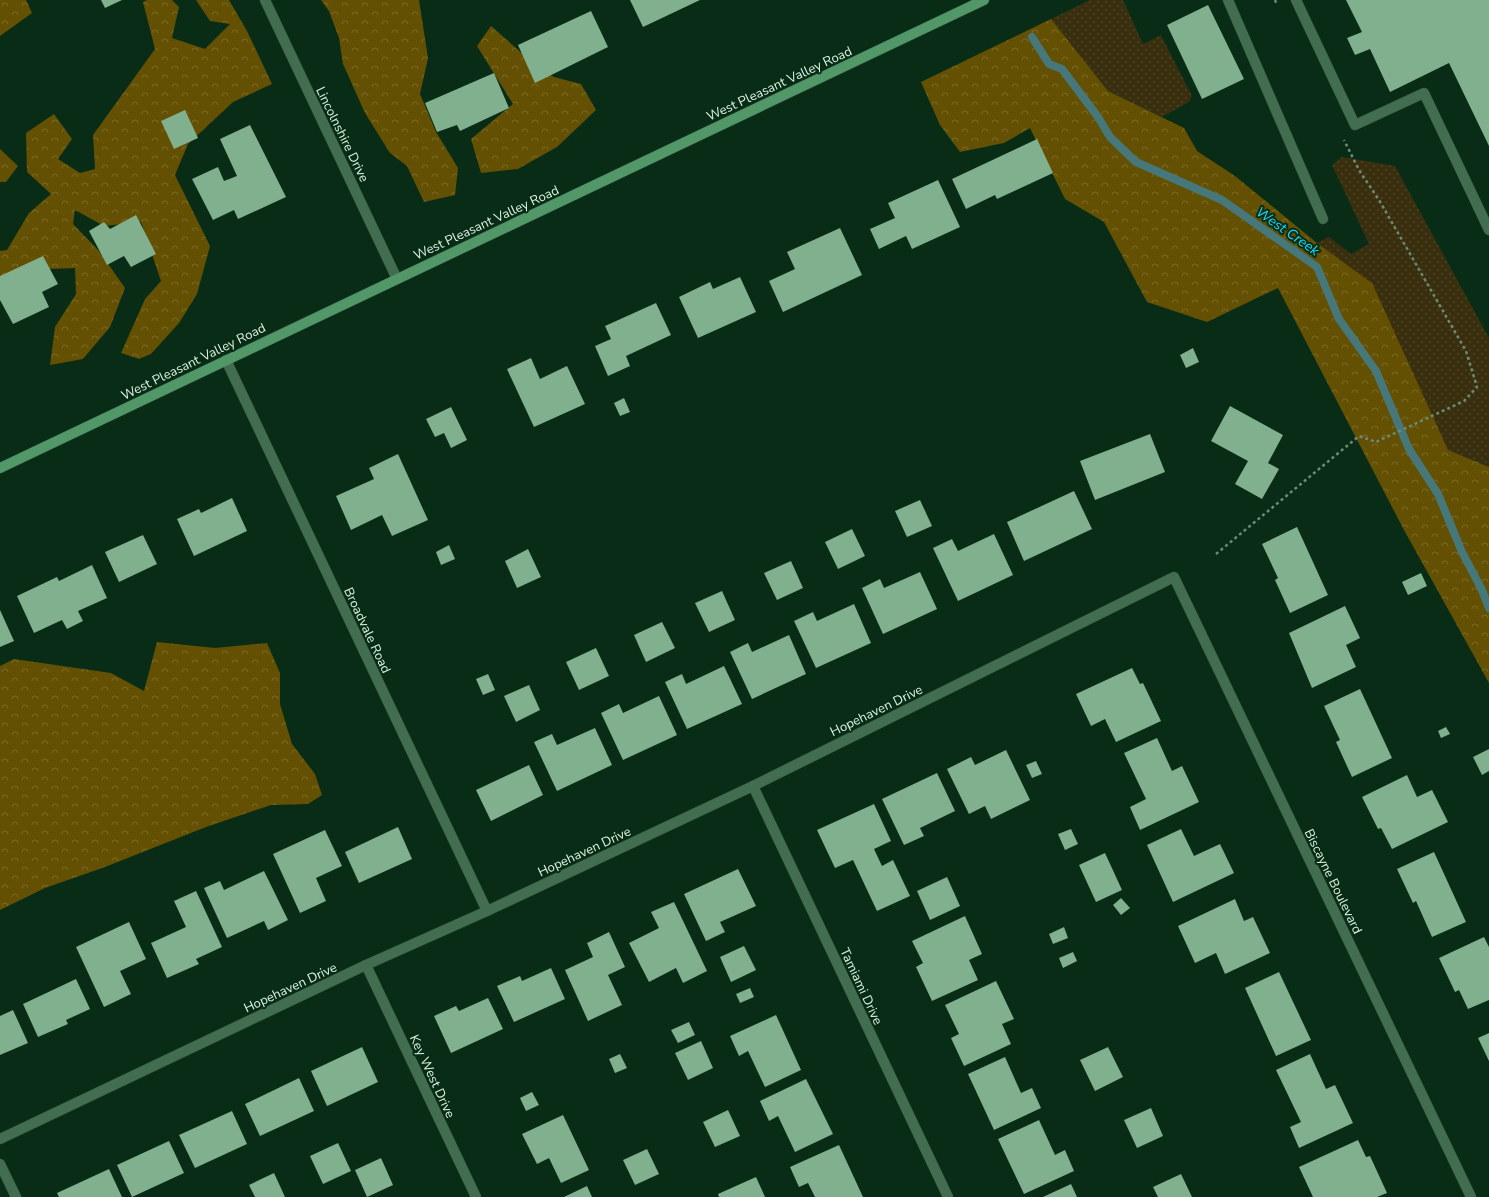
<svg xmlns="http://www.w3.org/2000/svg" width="1489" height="1197" font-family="'Nunito Sans',sans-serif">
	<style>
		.grass { fill: url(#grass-dots) }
		.forest { fill: url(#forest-crowns) }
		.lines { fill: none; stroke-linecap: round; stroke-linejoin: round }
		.stream { stroke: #46787b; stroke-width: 8 }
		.building { fill: #80b08d }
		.lane-casing { stroke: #264833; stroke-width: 11 }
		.street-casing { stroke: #264833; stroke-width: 11 }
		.secondary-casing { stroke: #264833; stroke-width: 11 }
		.path { stroke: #6c8a76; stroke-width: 2.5; stroke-dasharray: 3 3; stroke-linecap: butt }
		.lane { stroke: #436d50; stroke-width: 10 }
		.street { stroke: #436d50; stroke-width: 10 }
		.secondary { stroke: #519768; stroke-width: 10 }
		.labels { text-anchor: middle; stroke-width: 4; stroke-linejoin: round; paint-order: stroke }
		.street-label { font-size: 13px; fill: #ddf5e3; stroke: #082c16 }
		.water-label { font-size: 14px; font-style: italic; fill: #12dcfc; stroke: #082c16 }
	</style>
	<defs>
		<pattern id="grass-dots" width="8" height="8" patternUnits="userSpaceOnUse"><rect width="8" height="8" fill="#392f0e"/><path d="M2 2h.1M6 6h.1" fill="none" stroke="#4c4425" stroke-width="1.8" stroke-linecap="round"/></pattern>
		<pattern id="forest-crowns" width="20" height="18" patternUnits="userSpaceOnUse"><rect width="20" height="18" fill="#635002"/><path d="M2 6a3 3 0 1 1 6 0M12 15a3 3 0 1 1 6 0" fill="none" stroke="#796a27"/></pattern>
	</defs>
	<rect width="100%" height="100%" fill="#082c16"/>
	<!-- grass -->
	<g class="grass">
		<polygon points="1090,0 1123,0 1143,44 1161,35 1192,96 1189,102 1162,117 1108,91 1051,19"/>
		<polygon points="1342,157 1395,166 1489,338 1489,467 1448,450 1427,408 1317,243 1329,237 1351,254 1369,244 1332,165"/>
	</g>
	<!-- forest -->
	<g class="forest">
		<polygon points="0,0 26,0 32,13 0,36"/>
		<polygon points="147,0 172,0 179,7 172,38 205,49 230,24 210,21 196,0 229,0 247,31 272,84 233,102 188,144 175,175 210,246 197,294 179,323 151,354 139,359 121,353 145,299 161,281 141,222 104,226 75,210 73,224 99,251 125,288 110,327 83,359 50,365 55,327 76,294 75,268 49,269 0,301 0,251 7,250 29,213 51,194 27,172 26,133 54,114 72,139 58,159 80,173 95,169 93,135 155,49 143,2"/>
		<polygon points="321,0 419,0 428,58 420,94 436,132 458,168 455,195 424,202 407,166 390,153 365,113 343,64 339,38 329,11"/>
		<polygon points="1051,19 1108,91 1184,128 1197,151 1235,176 1317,243 1372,283 1448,450 1489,467 1489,683 1404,530 1278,288 1207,322 1147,302 1104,222 1065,199 1030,128 1004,143 960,152 940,125 921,82"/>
		<polygon points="491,26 535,65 554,77 581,84 596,110 557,147 518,169 481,173 471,139 513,104 477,46"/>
		<polygon points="0,149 18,166 6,182 0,182"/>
		<polygon points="157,642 215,648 267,643 280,673 280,704 292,744 315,774 322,795 308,804 271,805 206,827 105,867 45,888 0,910 0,666 14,659 111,673 144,691"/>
	</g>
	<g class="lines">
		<!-- stream -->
		<polyline class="stream" points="1032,37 1049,64 1062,69 1098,117 1110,137 1136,162 1222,200 1317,267 1339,319 1376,371 1409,449 1438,494 1462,552 1482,590 1489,608"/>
	</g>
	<!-- building -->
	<g class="building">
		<polygon points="101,0 122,0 105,8"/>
		<polygon points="630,0 700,0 643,27"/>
		<polygon points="1346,0 1489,0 1489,146 1449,63 1390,92 1370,49 1355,55 1347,38 1362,32"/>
		<polygon points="1208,5 1244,79 1202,99 1167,25"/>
		<polygon points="591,11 608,47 535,83 518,45"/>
		<polygon points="494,73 509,108 460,131 457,125 437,132 425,103"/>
		<polygon points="185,110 198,138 174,149 161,121"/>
		<polygon points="250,125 286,197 238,219 234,210 213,220 192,179 218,167 224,181 237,176 220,139"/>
		<polygon points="1037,139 1053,173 997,199 995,195 966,209 952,179"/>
		<polygon points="938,180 960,227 912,249 906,236 879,249 870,229 895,218 888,203"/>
		<polygon points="136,215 156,254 131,267 124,256 107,265 89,231 104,222 110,229"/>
		<polygon points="840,228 862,275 783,312 769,281 795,269 787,252"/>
		<polygon points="43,256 58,284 42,292 49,307 13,324 0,300 0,276"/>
		<polygon points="740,277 756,312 698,338 679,297 710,282 713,289"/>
		<polygon points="656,303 671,335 626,356 630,366 608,376 595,346 611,339 605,326"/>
		<polygon points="1193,348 1199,362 1186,368 1180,355"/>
		<polygon points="531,358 540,379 567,366 585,404 534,427 507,369"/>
		<polygon points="624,398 630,412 620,416 614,403"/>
		<polygon points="1230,406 1283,435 1268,463 1279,469 1262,499 1235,484 1248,461 1211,441"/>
		<polygon points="451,407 467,440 451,448 444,433 435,437 426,419"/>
		<polygon points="1150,434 1165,472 1095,500 1080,461"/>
		<polygon points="398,454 428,520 392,536 382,515 351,530 336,496 374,479 369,468"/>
		<polygon points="1074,491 1092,529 1024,561 1007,522"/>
		<polygon points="232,498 247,531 194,556 177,519 199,509 201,513"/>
		<polygon points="920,500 932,526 907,537 895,511"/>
		<polygon points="1297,527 1328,595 1290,613 1275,580 1278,578 1262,544"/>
		<polygon points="852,529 865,556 838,569 825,542"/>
		<polygon points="994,534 1013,575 958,601 933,548 952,539 958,551"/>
		<polygon points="143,535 157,564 119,582 105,552"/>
		<polygon points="449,545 455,559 441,565 436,552"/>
		<polygon points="528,549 541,577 517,588 505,561"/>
		<polygon points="791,561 803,588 777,600 764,573"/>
		<polygon points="92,565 107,598 78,611 83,621 67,629 62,620 34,633 17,596 57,577 59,581"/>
		<polygon points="920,572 937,609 883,634 862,588 880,579 884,588"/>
		<polygon points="1421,573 1427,586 1408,595 1402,582"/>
		<polygon points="722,591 735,620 709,632 695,603"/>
		<polygon points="854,604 871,643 816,668 794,621 813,612 817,621"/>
		<polygon points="1345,606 1360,638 1346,645 1356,667 1312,688 1289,633"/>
		<polygon points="0,610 14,641 0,647"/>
		<polygon points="662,622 675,648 646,662 634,635"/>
		<polygon points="789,635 806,674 752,699 730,652 748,643 752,652"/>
		<polygon points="596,648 609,676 579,690 566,662"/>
		<polygon points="724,666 742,704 687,729 665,682 682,674 686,684"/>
		<polygon points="1132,668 1140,684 1143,683 1161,721 1116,742 1105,719 1091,726 1076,694"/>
		<polygon points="488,674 495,690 483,695 476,679"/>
		<polygon points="529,685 540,710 516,722 504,696"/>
		<polygon points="1360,689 1392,758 1352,777 1336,742 1340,740 1324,706"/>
		<polygon points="659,696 677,735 623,760 601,713 619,704 623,713"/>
		<polygon points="1446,727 1450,734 1441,738 1438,731"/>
		<polygon points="595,728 612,765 557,791 534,742 552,734 557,745"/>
		<polygon points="1157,738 1172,771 1182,766 1199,802 1140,830 1130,807 1146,799 1124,753"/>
		<polygon points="1489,749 1489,771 1482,775 1473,757"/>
		<polygon points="1006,750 1030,800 991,819 985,806 969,814 947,769 971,757 975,765"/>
		<polygon points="1036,761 1042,774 1032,778 1026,765"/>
		<polygon points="529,765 543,795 491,821 476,790"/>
		<polygon points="937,773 955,811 920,828 924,836 904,845 882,799"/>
		<polygon points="1407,775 1417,797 1432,790 1448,822 1392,849 1381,828 1378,829 1362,797"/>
		<polygon points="874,804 891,841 874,849 882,866 893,860 910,896 877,911 853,860 835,868 817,830"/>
		<polygon points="398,827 412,859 359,883 345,852"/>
		<polygon points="1071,829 1078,844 1065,850 1058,834"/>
		<polygon points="1181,829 1194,856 1220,844 1234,873 1173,902 1147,845"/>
		<polygon points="325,830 342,866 316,878 326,901 300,913 273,854"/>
		<polygon points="1434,852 1466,922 1432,937 1416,901 1413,903 1397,869"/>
		<polygon points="1105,853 1122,890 1096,902 1079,865"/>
		<polygon points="738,869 756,906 720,922 725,932 706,941 684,894"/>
		<polygon points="264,871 288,920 268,930 264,921 227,938 204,888 220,881 224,890"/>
		<polygon points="947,877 960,906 930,920 917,891"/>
		<polygon points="196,891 222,947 196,959 199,964 167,978 151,943 186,927 174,901"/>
		<polygon points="1121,898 1130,908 1121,915 1113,905"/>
		<polygon points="1235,899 1244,921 1253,917 1270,953 1225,974 1216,953 1195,963 1178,926"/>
		<polygon points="674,902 707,971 683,983 676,968 649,982 629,943 659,928 651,912"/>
		<polygon points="965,916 982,954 969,960 978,980 932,1001 916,967 923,963 912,941"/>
		<polygon points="129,922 146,959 120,971 131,994 104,1007 76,947"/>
		<polygon points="1064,927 1068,938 1053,944 1049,934"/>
		<polygon points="609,932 625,967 608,975 622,1005 588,1021 565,970 593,957 587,943"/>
		<polygon points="1484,937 1489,947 1489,1000 1468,1009 1459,990 1455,992 1439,958"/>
		<polygon points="744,946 756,970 731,982 720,957"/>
		<polygon points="1073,952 1077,961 1063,968 1059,958"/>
		<polygon points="551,968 565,999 514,1022 497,986 520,976 522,981"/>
		<polygon points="1279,972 1311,1040 1276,1056 1245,988"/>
		<polygon points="76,979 90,1009 66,1020 68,1024 38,1037 23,1004"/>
		<polygon points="996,981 1014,1019 1002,1024 1011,1044 964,1066 951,1038 959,1034 945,1005"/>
		<polygon points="750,988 754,997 740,1003 736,994"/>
		<polygon points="488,998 503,1029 451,1053 434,1016 456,1006 459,1011"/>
		<polygon points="13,1010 28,1043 0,1055 0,1016"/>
		<polygon points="776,1015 801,1070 765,1087 748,1051 739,1056 730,1036"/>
		<polygon points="689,1022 695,1035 678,1043 671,1030"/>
		<polygon points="1489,1033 1489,1061 1478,1038"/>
		<polygon points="701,1041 713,1068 688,1080 675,1053"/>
		<polygon points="362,1047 378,1082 327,1106 311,1071"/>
		<polygon points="1108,1047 1123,1077 1095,1091 1080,1060"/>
		<polygon points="620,1054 627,1068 615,1073 609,1059"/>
		<polygon points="1310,1054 1326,1089 1335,1085 1353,1123 1299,1148 1290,1127 1301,1122 1276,1070"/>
		<polygon points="1005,1057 1021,1093 1032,1088 1041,1108 994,1130 968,1074"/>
		<polygon points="299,1078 314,1111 260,1136 245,1104"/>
		<polygon points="806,1079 833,1134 795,1152 778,1116 769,1121 760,1101"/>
		<polygon points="532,1092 539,1105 526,1111 520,1098"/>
		<polygon points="1151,1108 1163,1136 1137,1148 1124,1120"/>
		<polygon points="728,1110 740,1136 715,1147 703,1122"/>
		<polygon points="232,1111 247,1144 195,1168 179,1135"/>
		<polygon points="563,1115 589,1170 561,1183 549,1158 537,1164 522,1134"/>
		<polygon points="1039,1120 1055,1155 1065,1150 1074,1171 1024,1194 998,1139"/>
		<polygon points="1358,1140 1366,1157 1370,1156 1387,1193 1377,1197 1313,1197 1299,1167"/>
		<polygon points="169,1141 184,1173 132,1197 117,1165"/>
		<polygon points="338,1143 351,1171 323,1184 310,1156"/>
		<polygon points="839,1145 863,1197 815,1197 808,1183 799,1187 790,1167"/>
		<polygon points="647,1149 659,1174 635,1185 623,1160"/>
		<polygon points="381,1158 393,1185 367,1197 355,1170"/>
		<polygon points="109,1169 122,1197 59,1197 57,1193"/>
		<polygon points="274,1173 285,1197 255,1197 249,1185"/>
		<polygon points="1181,1174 1192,1197 1158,1197 1153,1187"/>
		<polygon points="756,1177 765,1197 719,1197 718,1194"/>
		<polygon points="1071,1184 1077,1197 1043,1197"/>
		<polygon points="587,1186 592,1197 564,1197"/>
	</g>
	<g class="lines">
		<defs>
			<g id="lane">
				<polyline points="1228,0 1323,219"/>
				<polyline points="1296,0 1355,125 1424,93 1489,230"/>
			</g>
			<g id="street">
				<polyline points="265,0 397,279"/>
				<polyline points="226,360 487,911"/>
				<polyline points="753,786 948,1197"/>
				<polyline points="366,965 476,1197"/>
				<polyline points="0,1139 366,965 487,911 753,786 1174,577 1471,1197"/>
				<polyline points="0,1164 16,1197"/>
			</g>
			<polyline id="secondary" points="0,468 984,0"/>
		</defs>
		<!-- lane casing -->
		<use href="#lane" class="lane-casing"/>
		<!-- street casing -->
		<use href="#street" class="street-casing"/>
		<!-- secondary casing -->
		<use href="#secondary" class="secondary-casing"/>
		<!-- path -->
		<g class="path">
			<polyline points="1275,0 1277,5"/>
			<polyline points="1216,554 1359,436 1376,442 1464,401 1477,387 1466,351 1379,200 1359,170 1344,140"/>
		</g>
		<!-- lane -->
		<use href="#lane" class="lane"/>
		<!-- street -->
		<use href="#street" class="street"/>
		<!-- secondary -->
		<use href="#secondary" class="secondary"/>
	</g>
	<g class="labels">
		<!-- street labels -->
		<g class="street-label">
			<text transform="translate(779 83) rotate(-25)" y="5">West Pleasant Valley Road</text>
			<text transform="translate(343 134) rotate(64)" y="5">Lincolnshire Drive</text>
			<text transform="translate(486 222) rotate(-25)" y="5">West Pleasant Valley Road</text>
			<text transform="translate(193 361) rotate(-26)" y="5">West Pleasant Valley Road</text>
			<text transform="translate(368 630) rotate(65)" y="5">Broadvale Road</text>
			<text transform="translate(876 710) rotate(-26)" y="5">Hopehaven Drive</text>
			<text transform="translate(584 851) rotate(-25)" y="5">Hopehaven Drive</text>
			<text transform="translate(1334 881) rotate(64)" y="5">Biscayne Boulevard</text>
			<text transform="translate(862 986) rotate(65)" y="5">Tamiami Drive</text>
			<text transform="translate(290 987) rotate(-25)" y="5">Hopehaven Drive</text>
			<text transform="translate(433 1076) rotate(65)" y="5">Key West Drive</text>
		</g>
		<!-- water labels -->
		<g class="water-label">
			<text transform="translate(1288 231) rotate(35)" y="5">West Creek</text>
		</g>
	</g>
</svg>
